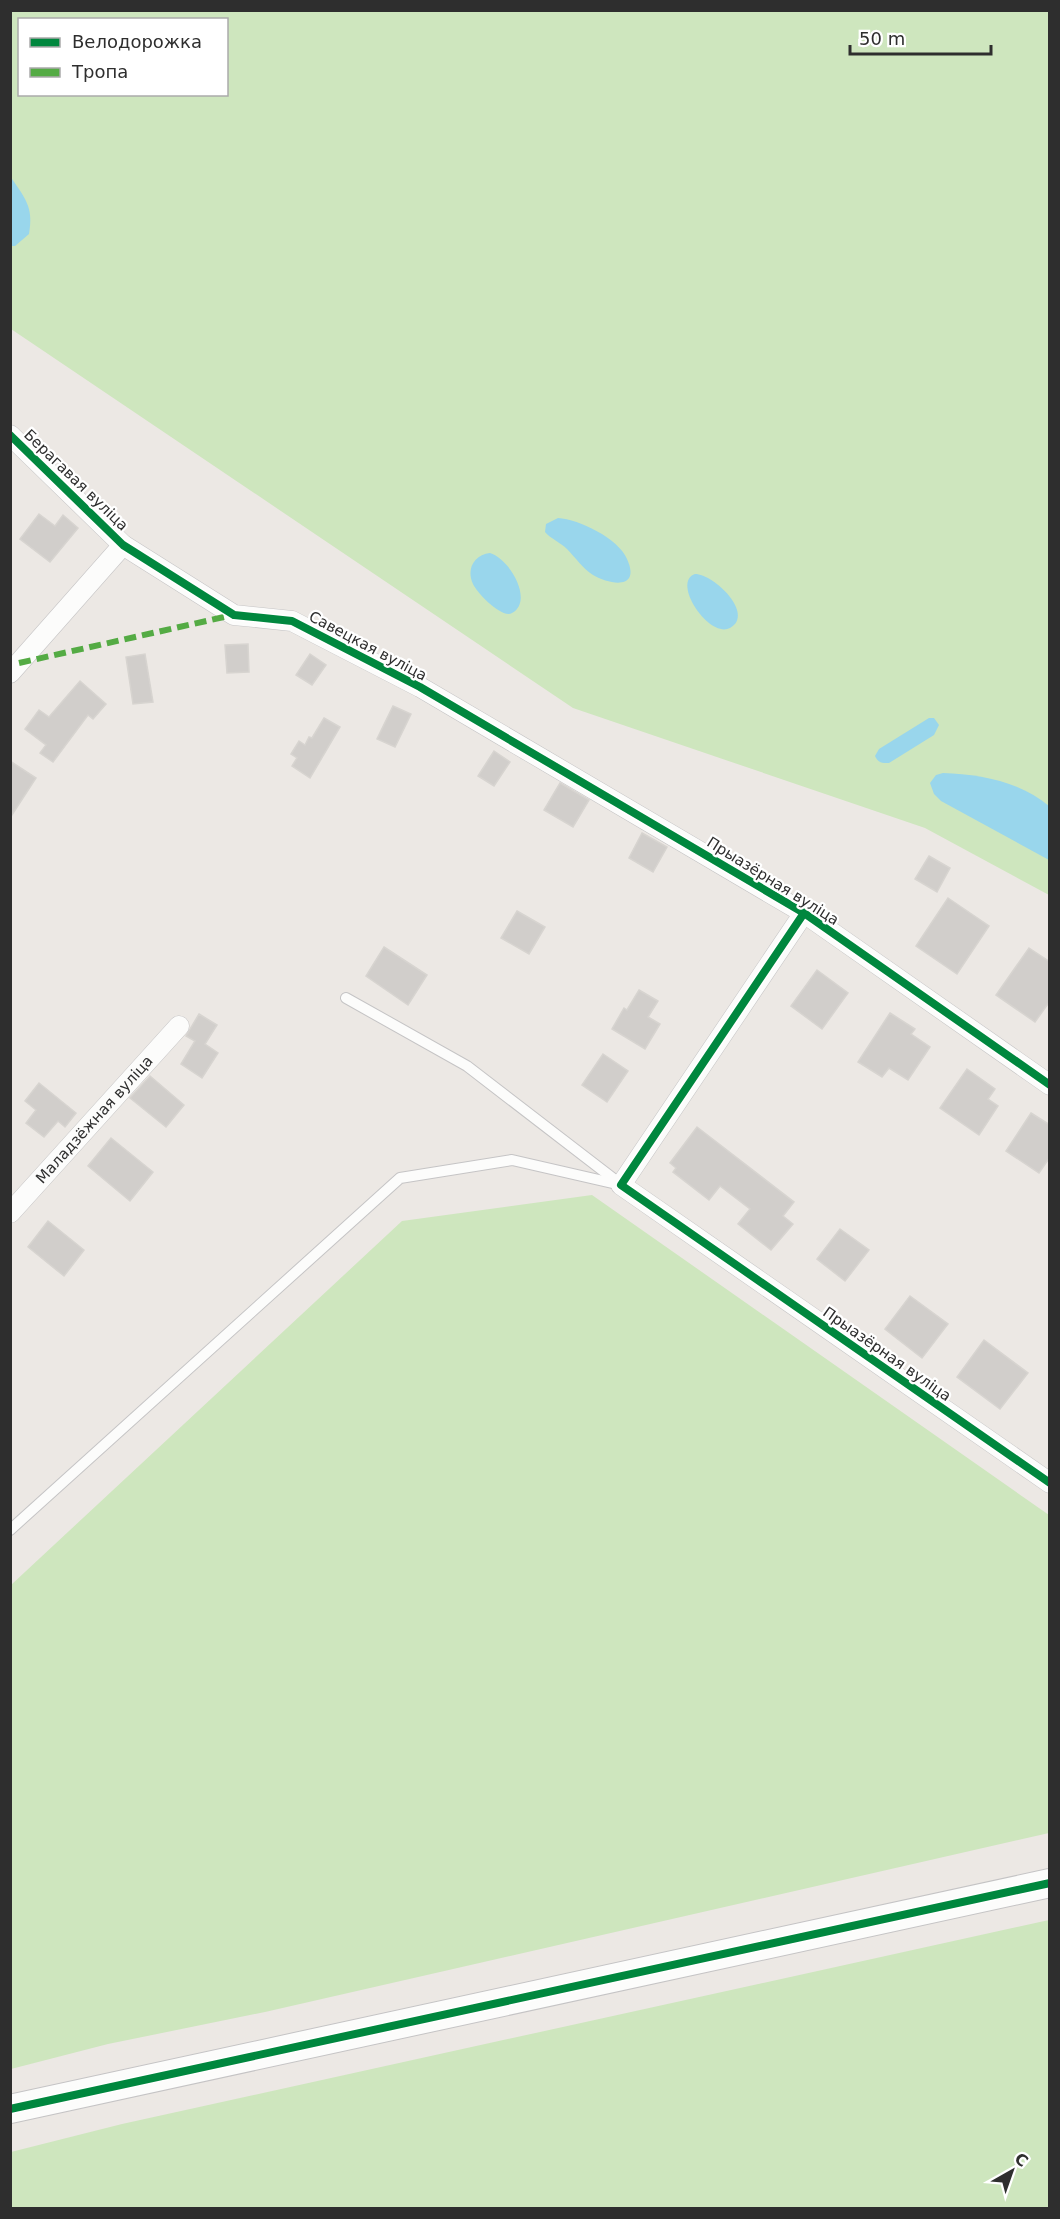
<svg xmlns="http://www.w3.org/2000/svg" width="1060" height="2219" font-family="'DejaVu Sans',sans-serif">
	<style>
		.green { fill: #cee6be; fill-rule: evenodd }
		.water { fill: #99d6ec }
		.building { fill: #d1cecb; stroke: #d7d4d0; stroke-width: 1.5 }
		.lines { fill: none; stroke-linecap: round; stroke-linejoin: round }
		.lane-casing { stroke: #c5c4c5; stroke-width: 12 }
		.street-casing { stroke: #c5c4c5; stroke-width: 21 }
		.secondary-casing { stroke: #c5c4c5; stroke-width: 30 }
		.lane { stroke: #fcfcfb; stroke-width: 10 }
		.street { stroke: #fcfcfb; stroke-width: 20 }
		.secondary { stroke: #fcfcfb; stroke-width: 28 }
		.quiet { stroke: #54ab44; stroke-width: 6; stroke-dasharray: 12 6; stroke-linecap: butt }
		.cycleway-casing { stroke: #fff; stroke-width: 11 }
		.cycleway { stroke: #00873e; stroke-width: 8 }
		.labels { text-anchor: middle; stroke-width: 4.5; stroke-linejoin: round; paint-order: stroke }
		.street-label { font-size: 15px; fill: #2e2e2e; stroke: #fff }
	</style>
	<rect width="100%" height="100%" fill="#ece8e4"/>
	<!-- green -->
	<g class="green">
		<path d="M10,11H1049V895L925,828L573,708L11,329ZM20,20H226V94H20Z"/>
		<polygon points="592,1195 1049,1515 1049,1833 265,2012 108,2044 11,2069 11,1585 402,1221"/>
		<polygon points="1049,1920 1049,2208 11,2208 11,2152 122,2124"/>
	</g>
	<!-- water -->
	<g class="water">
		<path d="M10,176C25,198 34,207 29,234L15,246H11Z"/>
		<path d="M558,518C579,519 619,539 627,559C641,590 610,585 593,575C582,568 576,558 567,549C560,542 551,539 545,532L546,524Z"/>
		<path d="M490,553C510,559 534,601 512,613C502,619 477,593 473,584C466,569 474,555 490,553Z"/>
		<path d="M695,574C714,574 755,614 730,628C709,639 671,582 695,574Z"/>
		<path d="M929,718H934L939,725L934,735L889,763C882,763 878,763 875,756L879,749Z"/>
		<path d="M943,773C980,774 1021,782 1049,806V860L941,801L934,794L930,783L936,775Z"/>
	</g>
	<!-- building -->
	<g class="building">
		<polygon points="39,514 55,526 63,515 78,528 50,562 20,539"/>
		<polygon points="248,644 249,672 227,673 225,645"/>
		<polygon points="145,654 153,702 133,704 126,657"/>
		<polygon points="310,654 326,665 312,685 296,675"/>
		<polygon points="80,681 106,704 93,719 88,715 53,762 40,753 46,745 25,729 39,710 49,717"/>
		<polygon points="393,706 411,714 395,747 377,739"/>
		<polygon points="324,718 340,727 310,778 292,766 297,758 291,754 299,741 305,745 309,737 312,738"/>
		<polygon points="494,751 510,762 494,786 478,776"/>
		<polygon points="10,761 36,778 10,818"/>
		<polygon points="560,783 589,800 573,827 544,810"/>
		<polygon points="642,833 667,847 653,872 629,858"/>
		<polygon points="929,856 950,868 937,892 915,879"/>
		<polygon points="948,898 989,926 957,974 916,946"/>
		<polygon points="517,911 545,927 529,954 501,938"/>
		<polygon points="384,947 427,975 408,1005 366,976"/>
		<polygon points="1029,948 1050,962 1050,1001 1035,1022 996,995"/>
		<polygon points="817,970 848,993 822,1029 791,1006"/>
		<polygon points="639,990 658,1001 648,1017 660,1024 645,1049 612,1029 624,1008 627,1010"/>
		<polygon points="890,1013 915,1029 911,1034 930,1047 908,1080 889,1068 882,1077 858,1062"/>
		<polygon points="199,1014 217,1025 205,1044 218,1053 202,1078 181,1064 195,1041 186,1036"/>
		<polygon points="603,1054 628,1071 607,1102 582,1085"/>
		<polygon points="967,1069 995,1089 988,1099 998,1106 979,1135 940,1108"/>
		<polygon points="150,1076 184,1105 166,1127 130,1098"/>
		<polygon points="39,1083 76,1113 65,1127 58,1121 44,1137 26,1123 36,1110 25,1101"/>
		<polygon points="1031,1113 1050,1125 1050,1157 1039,1173 1006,1151"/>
		<polygon points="697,1127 794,1202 783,1216 793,1224 771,1250 738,1224 750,1209 720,1186 709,1200 673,1172 676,1168 670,1163"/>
		<polygon points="111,1138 153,1172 130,1201 88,1166"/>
		<polygon points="48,1221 84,1250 64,1276 28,1247"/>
		<polygon points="840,1229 869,1250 845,1281 817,1259"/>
		<polygon points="910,1296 948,1324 922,1358 885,1329"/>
		<polygon points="984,1340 1028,1373 1000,1409 957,1377"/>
	</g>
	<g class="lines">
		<defs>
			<g id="lane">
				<polyline points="346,998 467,1066 619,1183"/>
				<polyline points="10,1530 400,1178 512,1160 621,1185"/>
			</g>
			<g id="street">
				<polyline points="10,435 123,545 234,615 292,621 420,687 804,913 1050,1085"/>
				<polyline points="10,673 123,545"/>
				<polyline points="804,913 621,1185 1050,1483"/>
				<path id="s1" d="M10,1213L179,1026"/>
			</g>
			<polyline id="secondary" points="10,2109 1050,1883"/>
		</defs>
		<!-- lane casing -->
		<use href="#lane" class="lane-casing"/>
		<!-- street casing -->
		<use href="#street" class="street-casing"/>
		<!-- secondary casing -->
		<use href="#secondary" class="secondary-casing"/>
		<!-- lane -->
		<use href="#lane" class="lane"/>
		<!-- street -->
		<use href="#street" class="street"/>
		<!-- secondary -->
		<use href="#secondary" class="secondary"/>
		<!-- quiet -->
		<polyline class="quiet" points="19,663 233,615"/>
		<defs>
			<g id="cycleway">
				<polyline points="10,435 123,545 234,615 292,621 420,687 804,913 1050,1085"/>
				<polyline points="804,913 621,1185 1050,1483"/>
				<polyline points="10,2109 1050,1883"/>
			</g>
		</defs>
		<!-- cycleway casing -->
		<use href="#cycleway" class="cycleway-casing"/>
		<!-- cycleway -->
		<use href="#cycleway" class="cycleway"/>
	</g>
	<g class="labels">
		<!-- street labels -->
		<g class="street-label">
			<text transform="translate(76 480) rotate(44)" y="5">Берагавая вуліца</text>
			<text transform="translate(368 646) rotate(28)" y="5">Савецкая вуліца</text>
			<text transform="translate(773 881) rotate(32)" y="5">Прыазёрная вуліца</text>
			<text dy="5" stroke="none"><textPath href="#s1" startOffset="126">Маладзёжная вуліца</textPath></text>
			<text transform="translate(887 1354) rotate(35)" y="5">Прыазёрная вуліца</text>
		</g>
	</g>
	<!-- border -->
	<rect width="1060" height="2219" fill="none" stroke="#2e2e2e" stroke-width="24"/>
	<!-- legend -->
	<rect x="18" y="18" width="210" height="78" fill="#ffffff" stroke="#ababab" stroke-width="1.5"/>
	<rect x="30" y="38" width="30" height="9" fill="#00873e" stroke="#ababab" stroke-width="1.5"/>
	<text x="72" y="48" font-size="18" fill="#2e2e2e">Велодорожка</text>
	<rect x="30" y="68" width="30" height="9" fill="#54ab44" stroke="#ababab" stroke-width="1.5"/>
	<text x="72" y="78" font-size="18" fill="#2e2e2e">Тропа</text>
	<!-- north arrow -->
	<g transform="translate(1012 2171) rotate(40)" stroke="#ffffff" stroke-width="4.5" paint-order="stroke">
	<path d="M0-4.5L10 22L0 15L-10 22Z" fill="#2e2e2e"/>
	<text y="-9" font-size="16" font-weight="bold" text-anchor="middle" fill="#2e2e2e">С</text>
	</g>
	<!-- scale -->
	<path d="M850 45v9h141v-9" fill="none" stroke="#2e2e2e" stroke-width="3"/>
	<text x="859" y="45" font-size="18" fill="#2e2e2e" stroke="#ffffff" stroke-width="4.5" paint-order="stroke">50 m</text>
</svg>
